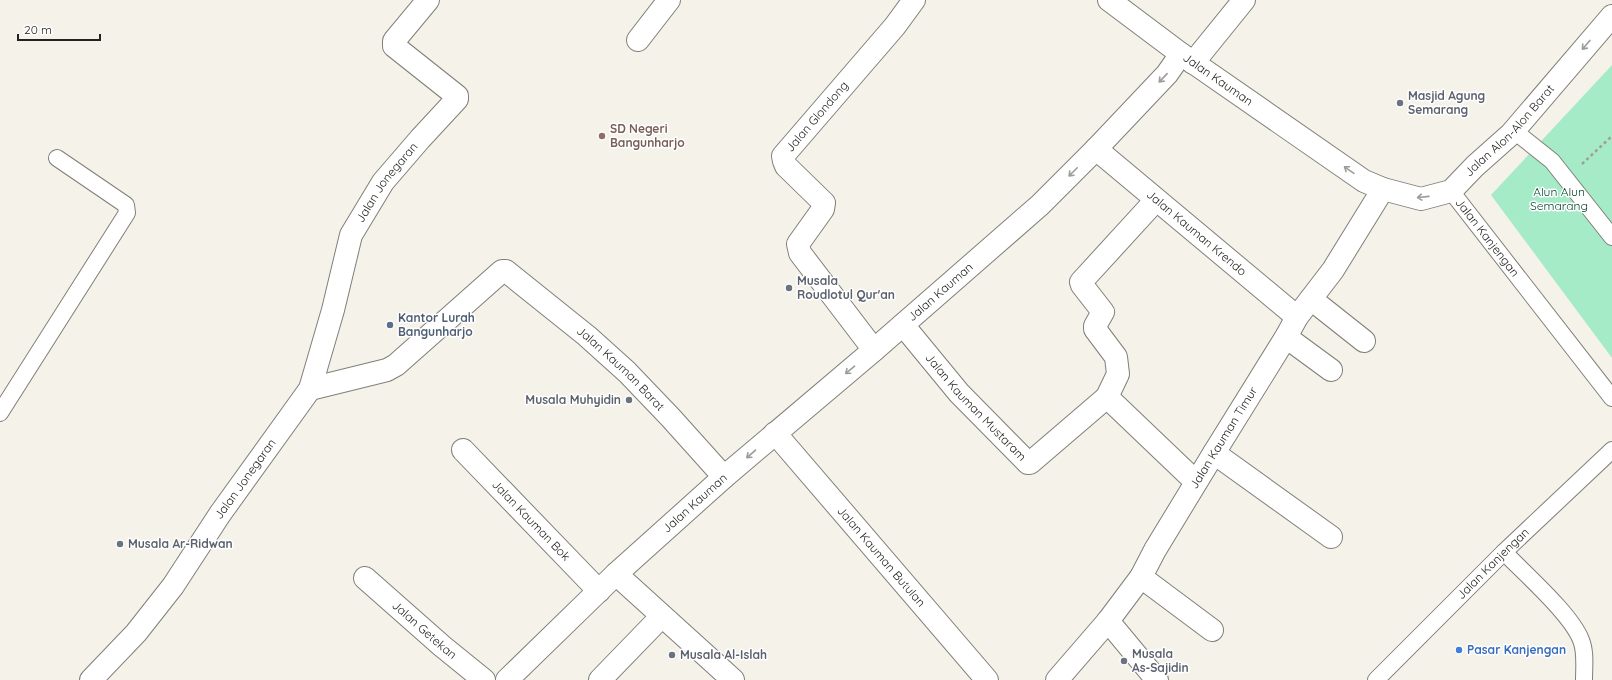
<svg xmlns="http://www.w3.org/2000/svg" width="1612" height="680" font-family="Quicksand,sans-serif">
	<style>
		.park { fill: #a6ebc7 }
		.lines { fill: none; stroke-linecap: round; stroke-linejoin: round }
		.service-casing { stroke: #817f78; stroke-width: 18 }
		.minor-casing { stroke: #817f78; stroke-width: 24 }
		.tertiary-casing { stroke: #817f78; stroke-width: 24 }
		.path { stroke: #a09e98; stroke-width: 2.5; stroke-dasharray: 3 3; stroke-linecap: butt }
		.service { stroke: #fff; stroke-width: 16 }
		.minor { stroke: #fff; stroke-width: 22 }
		.tertiary { stroke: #fff; stroke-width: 22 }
		.oneway { stroke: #9c9c9a }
		.worship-dot { fill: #6b7280; stroke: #fff; stroke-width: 1.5 }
		.education-dot { fill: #8d6e63; stroke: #fff; stroke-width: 1.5 }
		.service-dot { fill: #5c6f8a; stroke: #fff; stroke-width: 1.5 }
		.shop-dot { fill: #3f7fe0; stroke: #fff; stroke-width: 1.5 }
		.labels { text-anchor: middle; stroke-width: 3; stroke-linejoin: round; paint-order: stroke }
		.street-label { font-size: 12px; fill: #23221f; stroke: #fff }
		.worship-label { font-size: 12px; font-weight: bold; fill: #5b616d; stroke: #fff; text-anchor: start }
		.education-label { font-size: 12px; font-weight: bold; fill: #785e54; stroke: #fff; text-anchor: start }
		.park-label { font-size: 12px; fill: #003d26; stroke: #fff }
		.service-label { font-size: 12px; font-weight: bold; fill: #4e5e75; stroke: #fff; text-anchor: start }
		.shop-label { font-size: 12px; font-weight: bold; fill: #366cbe; stroke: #fff; text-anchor: start }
	</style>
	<rect width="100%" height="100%" fill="#f5f2ea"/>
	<!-- park -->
	<polygon class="park" points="1612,65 1612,358 1491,195"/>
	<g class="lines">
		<defs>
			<g id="service">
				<polyline points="1513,130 1552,161 1612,237"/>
				<path id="s1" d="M1451,191L1612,398"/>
				<polyline points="0,413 127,213 126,205 57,158"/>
				<path d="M1504,552C1525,574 1571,614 1581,640C1586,652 1584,667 1584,680"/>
				<path id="s2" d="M1376,680L1504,552L1612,450"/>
			</g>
			<g id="minor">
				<polyline points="1109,0 1181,54"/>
				<polyline points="638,40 669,0"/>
				<polyline points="1193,63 1244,0"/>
				<path id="s3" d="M1096,149L1297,317"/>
				<polyline points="1311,299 1364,341"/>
				<path id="s4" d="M903,325L959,393L1028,463H1030L1107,397L1196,482"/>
				<polyline points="1286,337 1331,370"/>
				<path id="s5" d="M874,350L800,253L798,244L823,209L824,203L786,166L784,161L783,156L895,26L914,0"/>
				<path id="s6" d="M310,389L387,370L396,365L502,271H506L587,336L627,372L671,418L724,477"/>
				<polyline points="1107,397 1118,374 1116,357 1095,329 1095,326 1103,312 1082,285 1081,282 1156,200"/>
				<path id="s7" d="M775,433L987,680"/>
				<path id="s8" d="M463,450L599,591"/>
				<polyline points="1214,453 1331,537"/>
				<polyline points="616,574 733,680"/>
				<polyline points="1141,577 1212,630"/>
				<path id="s9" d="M365,578L442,646L484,680"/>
				<polyline points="1108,621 1157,680"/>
				<path id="s10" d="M91,680L136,633L173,586L220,514L310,389L333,310L351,235L383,182L420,139L457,99V96L394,46V41L428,0"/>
				<polyline points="600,680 662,616"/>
				<path id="s11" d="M1057,680L1108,621L1141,577L1155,550L1214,453L1286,337L1297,317L1333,270L1383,189"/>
			</g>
			<g id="tertiary">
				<path id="s12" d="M507,680L616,574L724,477L874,350L1040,205L1096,149L1167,74L1181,54L1364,181L1383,189L1421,199L1451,191L1475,166L1511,134L1612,16"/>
			</g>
		</defs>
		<!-- service casing -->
		<use href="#service" class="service-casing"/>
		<!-- minor casing -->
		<use href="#minor" class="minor-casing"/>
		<!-- tertiary casing -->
		<use href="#tertiary" class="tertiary-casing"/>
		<!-- path -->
		<polyline class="path" points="1582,164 1612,136"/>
		<!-- service -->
		<use href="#service" class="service"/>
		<!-- minor -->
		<use href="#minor" class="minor"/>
		<!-- tertiary -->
		<use href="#tertiary" class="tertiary"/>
	</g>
	<!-- one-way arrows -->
	<defs><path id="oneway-shaft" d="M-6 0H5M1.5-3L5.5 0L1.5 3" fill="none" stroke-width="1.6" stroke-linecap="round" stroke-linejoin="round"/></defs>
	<g class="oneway">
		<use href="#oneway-shaft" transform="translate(1586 45) rotate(131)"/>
		<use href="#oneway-shaft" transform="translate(1163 78) rotate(133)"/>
		<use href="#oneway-shaft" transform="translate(1349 170) rotate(-145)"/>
		<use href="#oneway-shaft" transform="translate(1073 172) rotate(135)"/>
		<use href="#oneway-shaft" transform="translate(1423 197) rotate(174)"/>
		<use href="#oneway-shaft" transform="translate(850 370) rotate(140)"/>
		<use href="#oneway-shaft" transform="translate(751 454) rotate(139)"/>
	</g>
	<!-- markers -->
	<g class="worship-dot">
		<circle cx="1400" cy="103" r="4"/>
		<circle cx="789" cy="288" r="4"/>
		<circle cx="629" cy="400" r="4"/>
		<circle cx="120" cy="544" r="4"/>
		<circle cx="672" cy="655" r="4"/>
		<circle cx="1124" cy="661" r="4"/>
	</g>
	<circle class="education-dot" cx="602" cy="136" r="4"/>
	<circle class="service-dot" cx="390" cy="325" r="4"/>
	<circle class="shop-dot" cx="1459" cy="650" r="4"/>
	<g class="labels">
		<!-- street labels -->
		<g class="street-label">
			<text dy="4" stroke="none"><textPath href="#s12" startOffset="966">Jalan Kauman</textPath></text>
			<text dy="4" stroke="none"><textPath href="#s5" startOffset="296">Jalan Glondong</textPath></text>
			<text dy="4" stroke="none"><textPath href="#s12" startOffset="1319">Jalan Alon-Alon Barat</textPath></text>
			<text dy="4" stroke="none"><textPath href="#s10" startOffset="588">Jalan Jonegaran</textPath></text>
			<text dy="4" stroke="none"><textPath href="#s3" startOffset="131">Jalan Kauman Krendo</textPath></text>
			<text dy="4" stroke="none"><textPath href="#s1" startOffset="59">Jalan Kanjengan</textPath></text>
			<text dy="4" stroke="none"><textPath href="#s12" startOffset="582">Jalan Kauman</textPath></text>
			<text dy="4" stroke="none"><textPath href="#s6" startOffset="386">Jalan Kauman Barat</textPath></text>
			<text dy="4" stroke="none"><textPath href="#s4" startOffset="110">Jalan Kauman Mustaram</textPath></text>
			<text dy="4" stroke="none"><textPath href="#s11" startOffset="295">Jalan Kauman Timur</textPath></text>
			<text dy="4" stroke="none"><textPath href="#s10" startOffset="254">Jalan Jonegaran</textPath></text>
			<text dy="4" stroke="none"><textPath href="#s12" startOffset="258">Jalan Kauman</textPath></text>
			<text dy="4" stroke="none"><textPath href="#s8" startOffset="98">Jalan Kauman Bok</textPath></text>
			<text dy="4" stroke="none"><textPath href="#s7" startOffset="163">Jalan Kauman Butulan</textPath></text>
			<text dy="4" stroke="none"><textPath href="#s2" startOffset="165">Jalan Kanjengan</textPath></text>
			<text dy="4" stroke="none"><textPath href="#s9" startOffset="79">Jalan Getekan</textPath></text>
		</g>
		<!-- worship labels -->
		<g class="worship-label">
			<text x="1408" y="100">Masjid Agung<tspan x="1408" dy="14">Semarang</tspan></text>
			<text x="797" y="285">Musala<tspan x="797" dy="14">Roudlotul Qur'an</tspan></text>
			<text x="621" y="404" text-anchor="end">Musala Muhyidin</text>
			<text x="128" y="548">Musala Ar-Ridwan</text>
			<text x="1132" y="658">Musala<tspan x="1132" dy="14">As-Sajidin</tspan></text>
			<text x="680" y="659">Musala Al-Islah</text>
		</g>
		<!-- education labels -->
		<g class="education-label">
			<text x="610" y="133">SD Negeri<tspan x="610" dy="14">Bangunharjo</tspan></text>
		</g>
		<!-- park labels -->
		<g class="park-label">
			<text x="1559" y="196">Alun Alun<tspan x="1559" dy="14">Semarang</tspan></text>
		</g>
		<!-- service labels -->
		<g class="service-label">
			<text x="398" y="322">Kantor Lurah<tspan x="398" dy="14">Bangunharjo</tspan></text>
		</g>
		<!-- shop labels -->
		<g class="shop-label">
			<text x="1467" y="654">Pasar Kanjengan</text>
		</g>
	</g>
	<!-- scale -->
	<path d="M18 34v6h82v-6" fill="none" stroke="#23221f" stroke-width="2"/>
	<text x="24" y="34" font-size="12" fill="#23221f" stroke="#ffffff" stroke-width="3" paint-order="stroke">20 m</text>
</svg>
